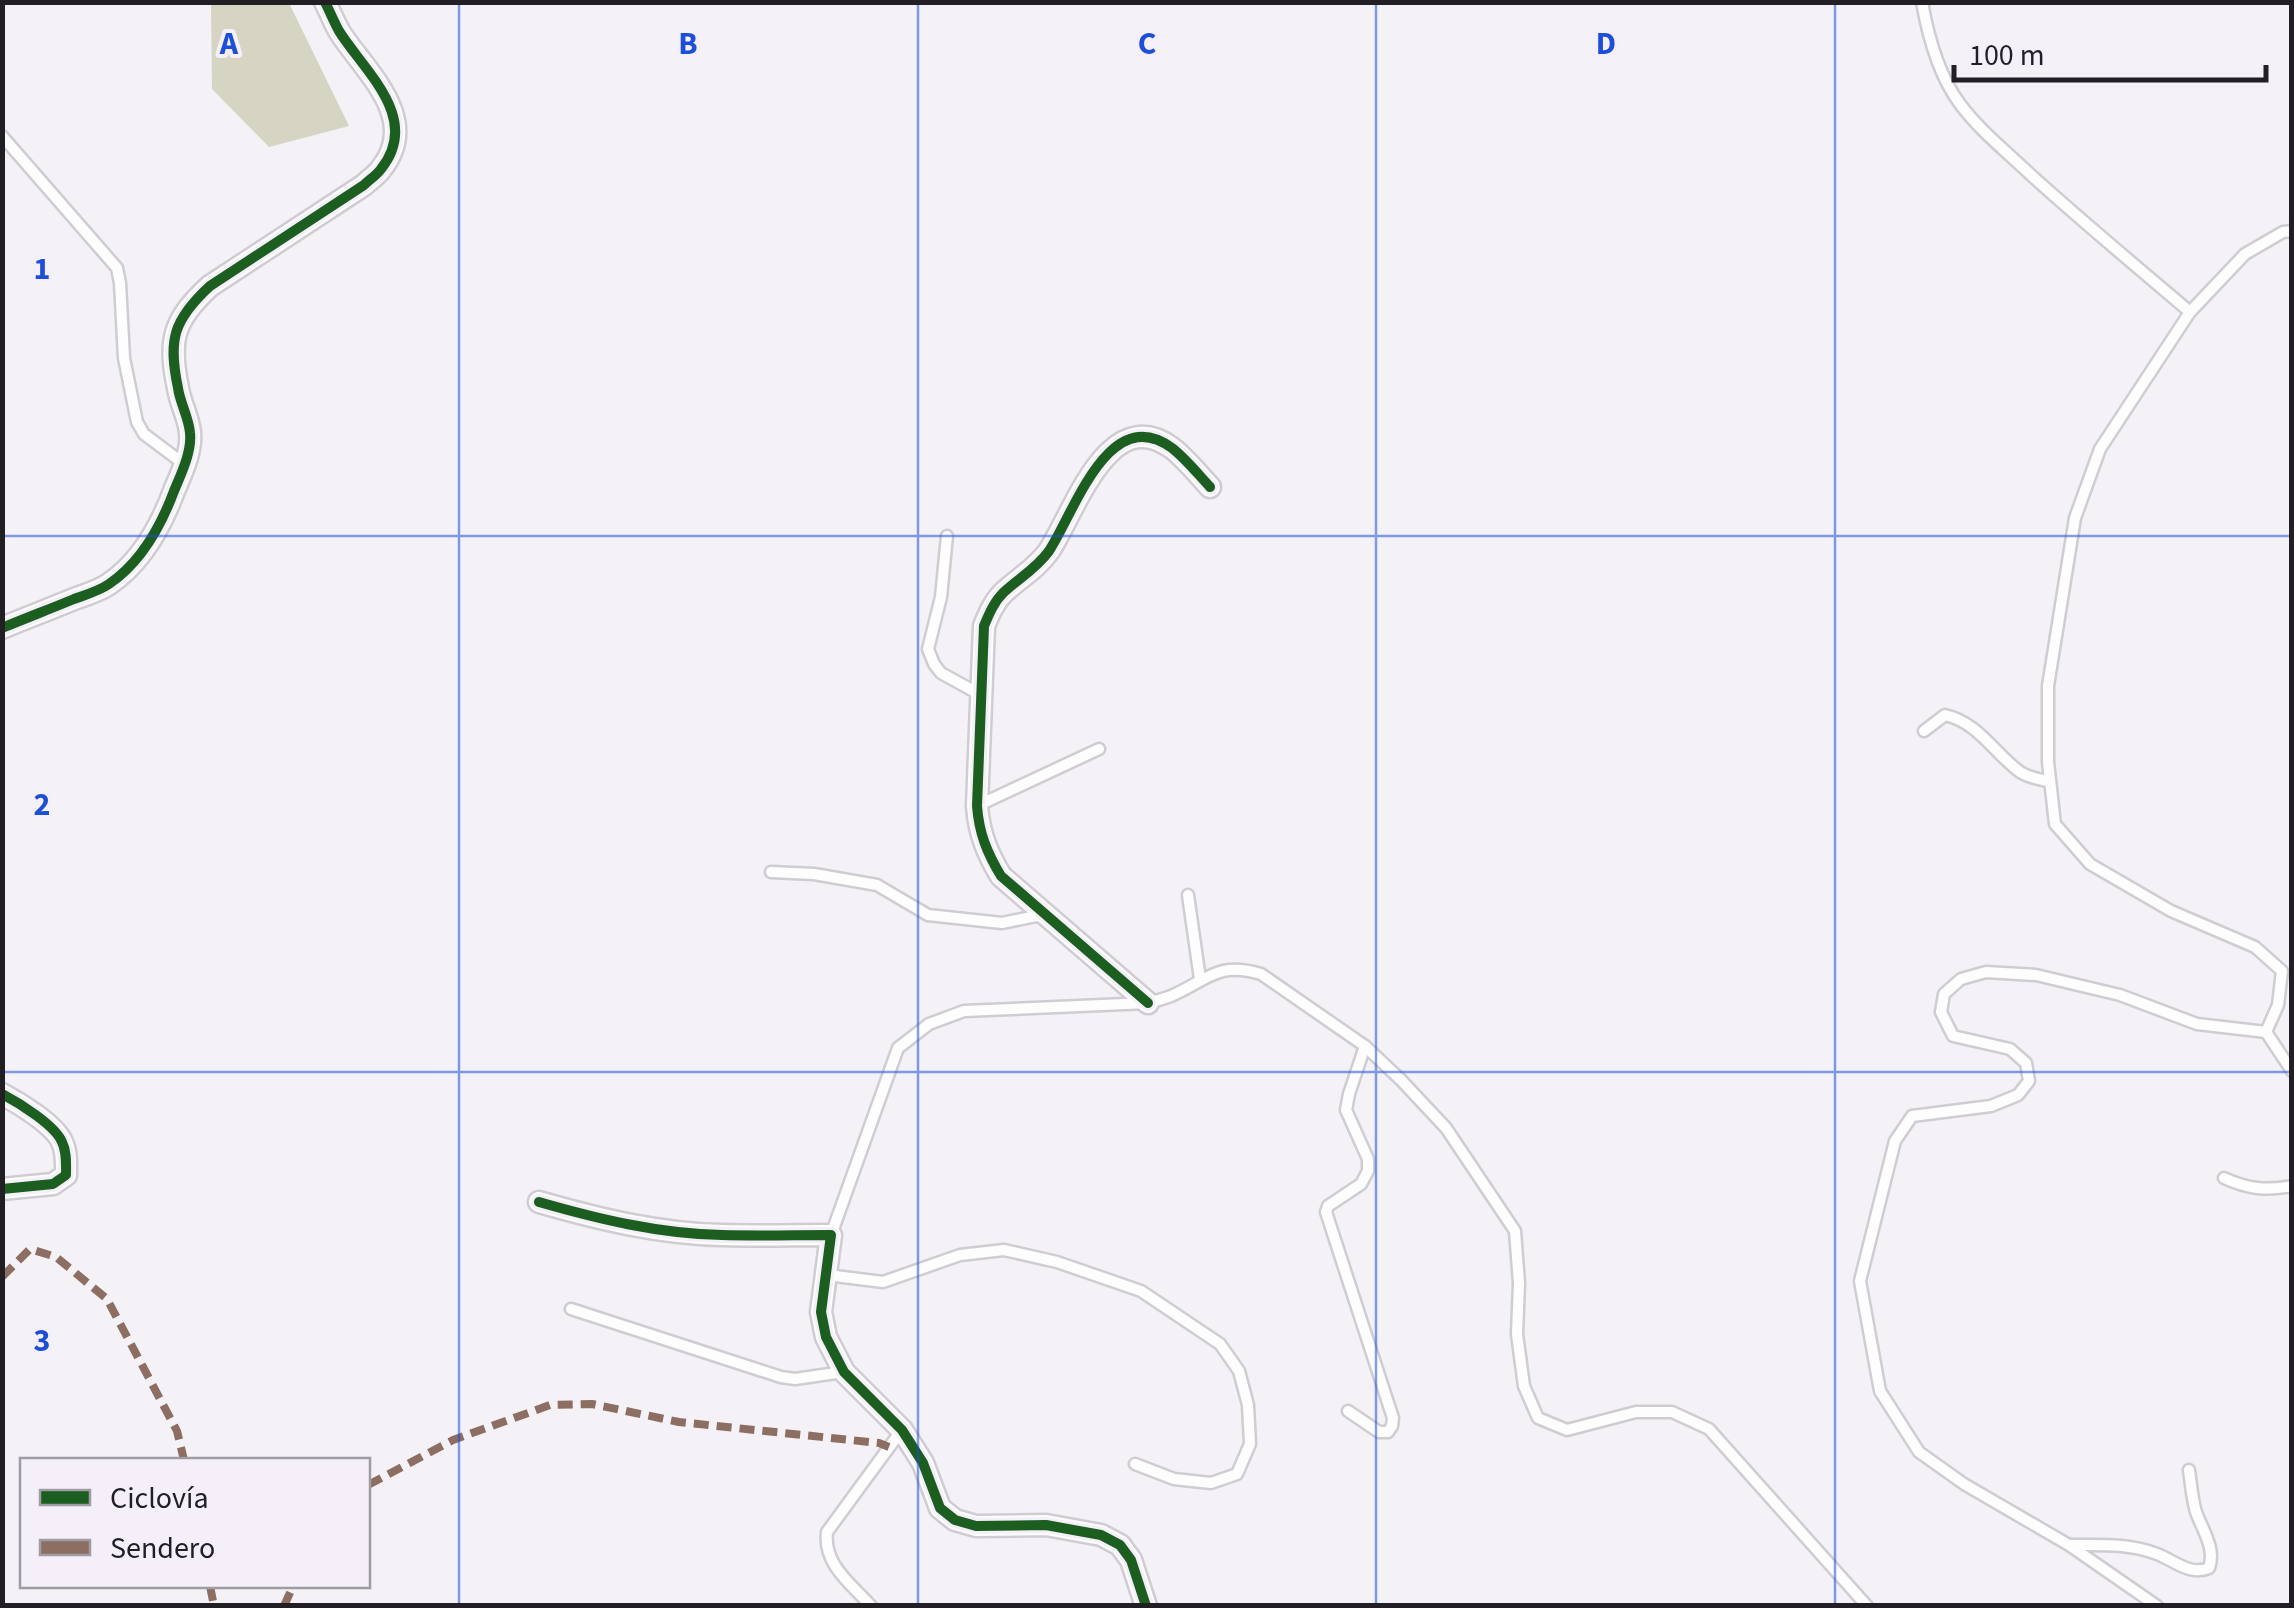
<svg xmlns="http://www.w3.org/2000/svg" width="2294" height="1608" font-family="'Source Sans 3',sans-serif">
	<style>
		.forest { fill: #d6d4c2 }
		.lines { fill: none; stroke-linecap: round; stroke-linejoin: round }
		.lane-casing { stroke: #d0cdd2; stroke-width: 15 }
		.street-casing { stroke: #d0cdd2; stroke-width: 25 }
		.lane { stroke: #fdfdfe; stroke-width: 10 }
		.street { stroke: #fdfdfe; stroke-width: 20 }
		.quiet { stroke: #8d6e63; stroke-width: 8; stroke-dasharray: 15 8; stroke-linecap: butt }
		.cycleway-casing { stroke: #f5eff9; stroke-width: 16 }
		.cycleway { stroke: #1b5e20; stroke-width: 10 }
		.grid { fill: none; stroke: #1d4ed8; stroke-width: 2.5; stroke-opacity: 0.55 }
		.grid-label { font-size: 32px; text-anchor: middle; font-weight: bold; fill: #1d4ed8; stroke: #f5eff9; stroke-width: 8; stroke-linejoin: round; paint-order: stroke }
	</style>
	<rect width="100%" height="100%" fill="#f4f1f7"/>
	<!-- forest -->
	<polygon class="forest" points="211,3 289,3 349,126 269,147 212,89"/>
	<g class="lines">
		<defs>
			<g id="lane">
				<path d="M1922,2C1928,36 1939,76 1960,104C1980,131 2007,152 2031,175C2083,222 2137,267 2190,312"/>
				<polyline points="2,136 117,268 120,283 124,358 137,422 144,434 184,464"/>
				<polyline points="947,536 941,597 928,649 934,664 941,673 981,695"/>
				<path d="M1924,731L1945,715C1979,723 1993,752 2020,772C2029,778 2040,779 2050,782"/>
				<polyline points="977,806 1099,749"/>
				<polyline points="771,872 814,874 877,885 928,915 1002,923 1046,914"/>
				<polyline points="1188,895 1200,979"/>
				<polyline points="2266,1032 2292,1071"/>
				<path d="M2224,1178C2248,1189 2266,1191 2292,1186"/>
				<path d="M831,1235L898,1048L929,1024L964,1011L1148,1003C1155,1001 1163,999 1171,996C1208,980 1217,961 1261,974L1365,1046L1401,1080L1446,1128L1515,1231L1519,1283L1517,1334L1524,1386L1538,1418L1567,1430L1636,1412H1672L1709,1429L1867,1606"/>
				<polyline points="827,1275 883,1282 960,1255 1004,1250 1057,1262 1141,1291 1220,1344 1239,1371 1248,1405 1250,1444 1237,1474 1211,1483 1174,1479 1135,1464"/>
				<polyline points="571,1309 781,1377 795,1379 843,1372"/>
				<polyline points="1348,1411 1379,1432 1388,1432 1392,1426 1393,1418 1326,1212 1328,1206 1361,1184 1368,1171 1368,1159 1346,1110 1349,1094 1365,1046"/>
				<path d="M2069,1545C2099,1545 2128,1543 2157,1554C2175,1561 2190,1576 2209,1568C2216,1549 2203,1531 2196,1512C2192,1499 2191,1484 2189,1470"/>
				<path d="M871,1606C850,1583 823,1564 827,1532L901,1431"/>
				<polyline points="2157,1606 2069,1545 1964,1484 1919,1452 1880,1391 1860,1281 1895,1141 1912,1116 1991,1106 2018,1095 2029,1081 2026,1063 2010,1049 1953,1036 1941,1012 1944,994 1961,979 1986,972 2036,975 2120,995 2197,1024 2266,1032 2278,1005 2282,971 2255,947 2171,911 2090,864 2055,824 2048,762 2048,686 2075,518 2100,449 2190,312 2245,254 2283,232 2292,231"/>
			</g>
			<g id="street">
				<path d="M2,628C26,618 50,609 74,599C85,595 99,591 109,584C140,563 161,526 174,491C181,474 192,452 190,433C189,418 180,403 178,388C168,340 173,320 210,286L364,185C369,180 377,175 381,169C422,118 364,71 339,31C334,22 330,12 325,2"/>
				<path d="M1148,1003L1001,876C987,853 979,833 977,806L984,626C989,614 994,602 1003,593C1019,578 1036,569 1049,551C1075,511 1109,402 1172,448C1186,459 1198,474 1210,487"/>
				<path d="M2,1094C19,1103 55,1125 62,1142C67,1152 66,1164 66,1175L53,1184L2,1189"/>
				<path d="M539,1202C598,1219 660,1234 722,1235C758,1236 795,1235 831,1235L821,1312L826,1337L844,1372L902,1430L923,1463L940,1508L955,1520L976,1526L1046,1525L1101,1535L1120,1545L1131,1560L1146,1606"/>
			</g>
		</defs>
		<!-- lane casing -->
		<use href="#lane" class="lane-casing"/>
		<!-- street casing -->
		<use href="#street" class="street-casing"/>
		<!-- lane -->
		<use href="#lane" class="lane"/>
		<!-- street -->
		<use href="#street" class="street"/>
		<!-- quiet -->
		<g class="quiet">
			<polyline points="2,1277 30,1249 56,1257 107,1299 177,1431 184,1460"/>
			<polyline points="368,1485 453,1440 550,1405 592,1404 679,1422 879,1443 889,1447"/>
			<polyline points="210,1586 214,1606"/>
			<polyline points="284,1606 293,1586"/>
		</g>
		<defs>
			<g id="cycleway">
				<path d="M2,628C26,618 50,609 74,599C85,595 99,591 109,584C140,563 161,526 174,491C181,474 192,452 190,433C189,418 180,403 178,388C168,340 173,320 210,286L364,185C369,180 377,175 381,169C422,118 364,71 339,31C334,22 330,12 325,2"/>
				<path d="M1148,1003L1001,876C987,853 979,833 977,806L984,626C989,614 994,602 1003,593C1019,578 1036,569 1049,551C1075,511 1109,402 1172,448C1186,459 1198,474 1210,487"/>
				<path d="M2,1094C19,1103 55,1125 62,1142C67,1152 66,1164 66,1175L53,1184L2,1189"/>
				<path d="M539,1202C598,1219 660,1234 722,1235C758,1236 795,1235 831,1235L821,1312L826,1337L844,1372L902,1430L923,1463L940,1508L955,1520L976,1526L1046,1525L1101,1535L1120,1545L1131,1560L1146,1606"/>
			</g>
		</defs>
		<!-- cycleway casing -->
		<use href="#cycleway" class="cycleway-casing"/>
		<!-- cycleway -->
		<use href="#cycleway" class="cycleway"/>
	</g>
	<!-- grid -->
	<path class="grid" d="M459,2V1606M918,2V1606M1376,2V1606M1835,2V1606M2,536H2292M2,1072H2292"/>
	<g class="grid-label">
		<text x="229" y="54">A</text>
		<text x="688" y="54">B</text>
		<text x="1147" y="54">C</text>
		<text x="1606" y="54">D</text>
		<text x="42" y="279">1</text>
		<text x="42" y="815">2</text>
		<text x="42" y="1351">3</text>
	</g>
	<!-- border -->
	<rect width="2294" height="1608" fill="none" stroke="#211f23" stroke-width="10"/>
	<!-- legend -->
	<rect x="20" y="1458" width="350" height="130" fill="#f5eff9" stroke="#a09ca3" stroke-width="2.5"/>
	<rect x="40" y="1490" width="50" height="15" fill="#1b5e20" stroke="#a09ca3" stroke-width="2.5"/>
	<text x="110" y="1508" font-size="30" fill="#211f23">Ciclovía</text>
	<rect x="40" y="1540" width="50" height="15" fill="#8d6e63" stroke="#a09ca3" stroke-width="2.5"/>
	<text x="110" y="1558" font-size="30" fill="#211f23">Sendero</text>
	<!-- scale -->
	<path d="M1954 65v15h312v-15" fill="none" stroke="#211f23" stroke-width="5"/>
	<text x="1969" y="65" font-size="30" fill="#211f23" stroke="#f5eff9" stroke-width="8" paint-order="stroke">100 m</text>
</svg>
